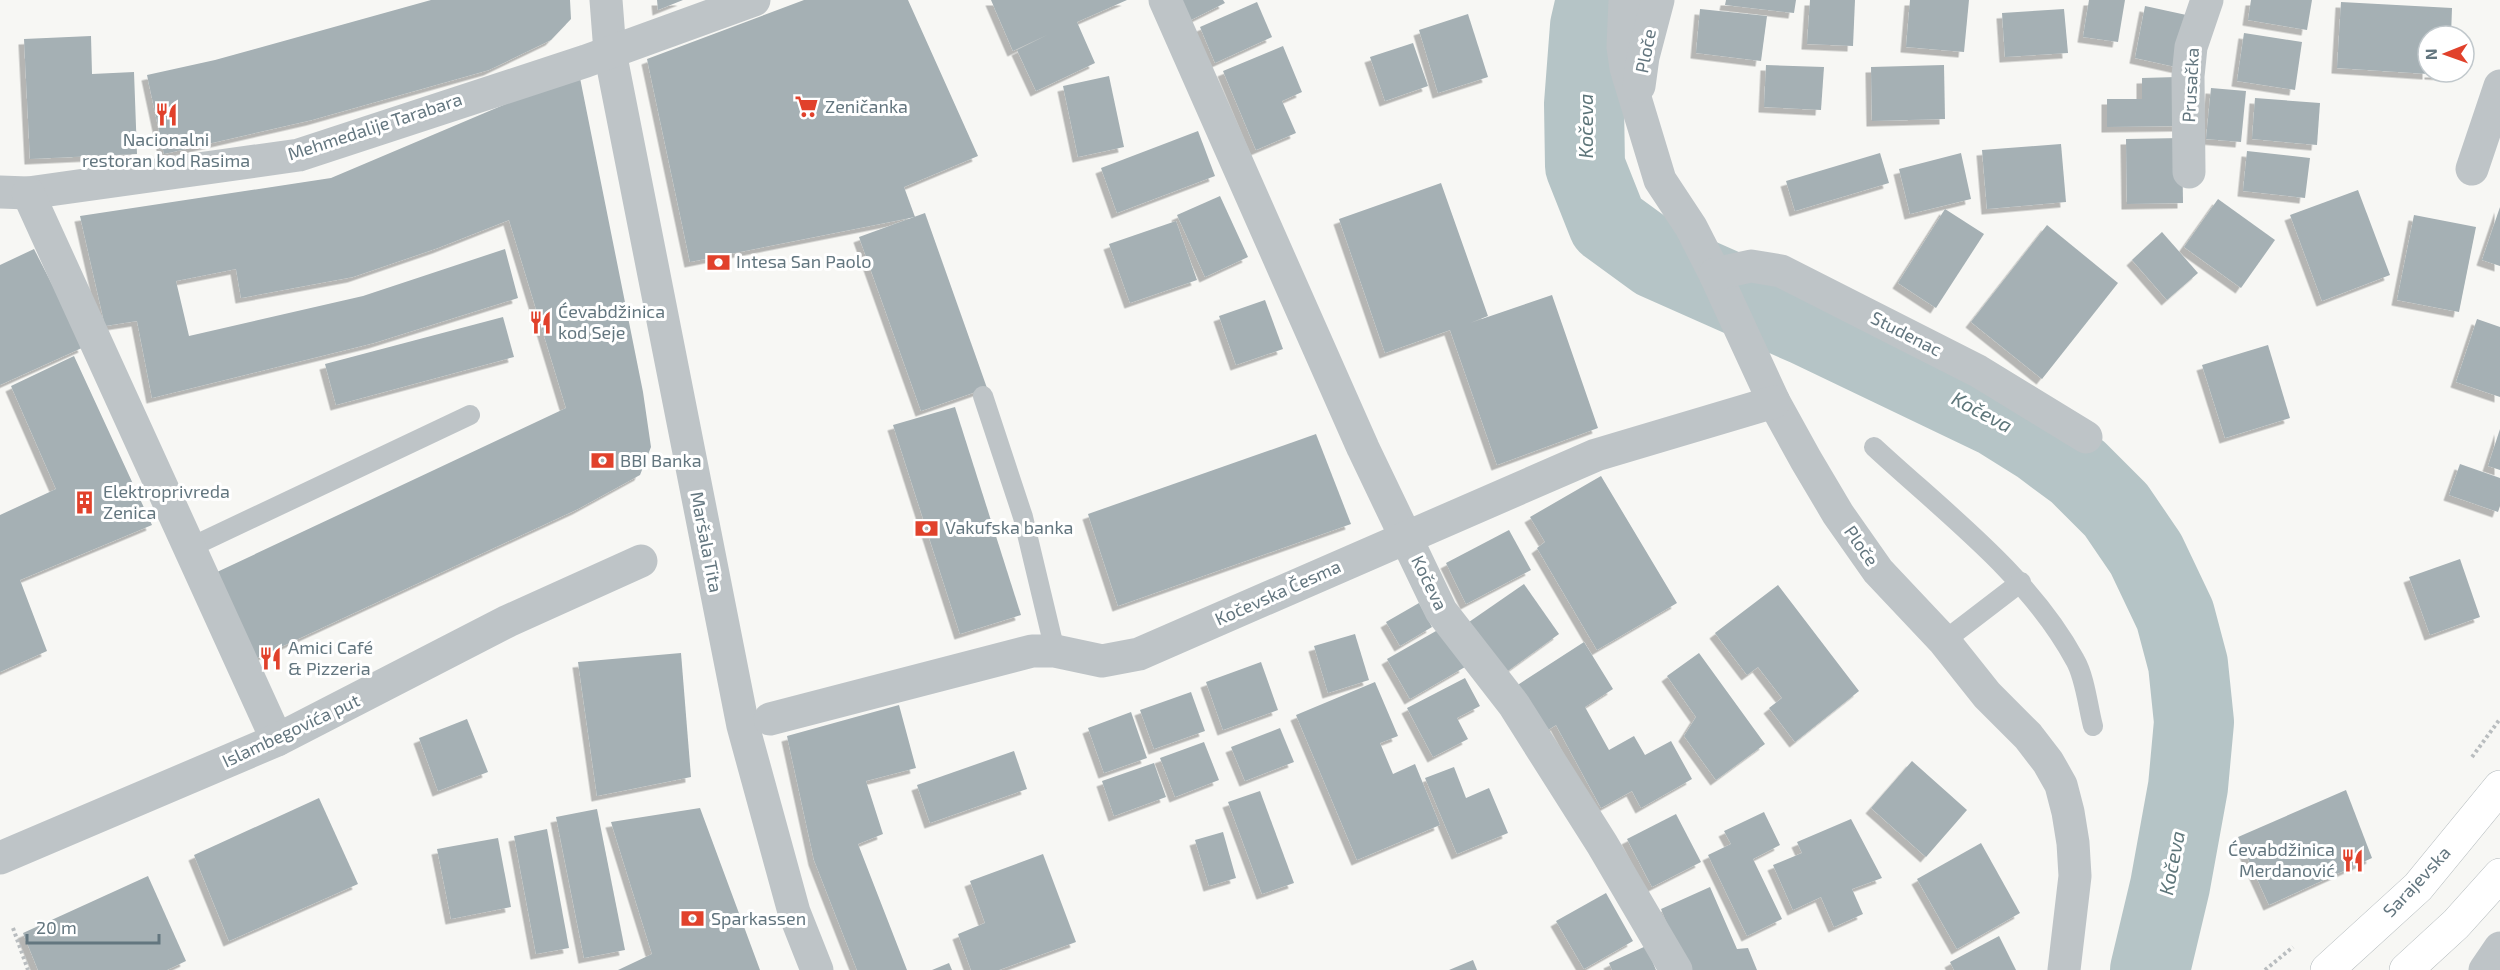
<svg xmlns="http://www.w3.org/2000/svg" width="2500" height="970" font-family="'Exo 2',sans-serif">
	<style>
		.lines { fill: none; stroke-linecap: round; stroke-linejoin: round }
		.river { stroke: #b5c4c6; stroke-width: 80 }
		.building { fill: #a5b0b4; filter: url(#shadow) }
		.secondary-casing { stroke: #b1b8bb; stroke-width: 34 }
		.path { stroke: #b9bdbf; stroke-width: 4; stroke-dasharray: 3 3; stroke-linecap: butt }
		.lane { stroke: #bec4c7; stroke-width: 20 }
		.street { stroke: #bec4c7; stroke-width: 33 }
		.secondary { stroke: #fff; stroke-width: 33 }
		.labels { text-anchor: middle; stroke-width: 6; stroke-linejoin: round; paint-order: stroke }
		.street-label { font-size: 18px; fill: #63767f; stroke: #fff }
		.poi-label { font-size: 18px; fill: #63767f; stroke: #fff; text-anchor: start }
		.water-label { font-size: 20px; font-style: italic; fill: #5e767a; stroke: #fff }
	</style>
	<defs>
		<filter id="shadow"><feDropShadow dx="-5.5" dy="5.5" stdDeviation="0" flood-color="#0004"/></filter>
	</defs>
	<rect width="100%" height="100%" fill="#f7f7f4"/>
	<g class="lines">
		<!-- river -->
		<polyline class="river" points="1596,0 1590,26 1584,104 1585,166 1608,224 1656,259 1807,326 1999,418 2039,443 2078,472 2116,510 2146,554 2175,615 2188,664 2194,722 2188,787 2170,886 2150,970"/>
	</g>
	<!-- building -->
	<g class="building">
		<polygon points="431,0 570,0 571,19 551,40 489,70 312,120 164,154 147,75 215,60"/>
		<polygon points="657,0 683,0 658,10"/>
		<polygon points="804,0 908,0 978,156 904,187 915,217 690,262 647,59"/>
		<polygon points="991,0 1127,0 1077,22 1095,63 1036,91 1017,50 1047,35 1013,51"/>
		<polygon points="1174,0 1223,0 1225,3 1185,23"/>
		<polygon points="1726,0 1796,0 1794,13 1725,5"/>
		<polygon points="1810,0 1855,0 1853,46 1807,44"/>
		<polygon points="1910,0 1969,0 1964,52 1906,47"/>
		<polygon points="2089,0 2125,0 2118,42 2083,37"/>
		<polygon points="2251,0 2312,0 2307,30 2248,20"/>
		<polygon points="1257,2 1272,37 1215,63 1200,27"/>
		<polygon points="2341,2 2452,8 2451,36 2428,36 2428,74 2337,68"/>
		<polygon points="2145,6 2191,16 2180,68 2135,58"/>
		<polygon points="1700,9 1767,16 1761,61 1696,53"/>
		<polygon points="2064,9 2068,53 2005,57 2002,13"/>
		<polygon points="1468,14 1488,77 1438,93 1419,30"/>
		<polygon points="2244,33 2302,42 2295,90 2237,81"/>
		<polygon points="91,36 92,74 134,72 137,154 30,159 24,39"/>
		<polygon points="1413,43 1428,86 1385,101 1370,57"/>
		<polygon points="1283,46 1302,92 1282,101 1296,133 1256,150 1223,71"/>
		<polygon points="1766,65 1824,67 1821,110 1764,107"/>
		<polygon points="1944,65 1945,119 1872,121 1871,67"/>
		<polygon points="2430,72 2449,72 2449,75 2430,74"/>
		<polygon points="579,73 643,392 651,447 640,475 578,509 251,661 217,572 566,408 509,220 438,248 353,277 241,298 236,269 176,281 189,336 363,296 505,249 518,298 374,343 152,398 137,321 105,326 80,216 331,178"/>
		<polygon points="1109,76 1124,147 1078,157 1063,86"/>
		<polygon points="2177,77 2178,126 2107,127 2107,99 2142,99 2142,78"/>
		<polygon points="2211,88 2246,91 2241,142 2206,139"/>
		<polygon points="2255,98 2320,103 2317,145 2252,139"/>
		<polygon points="1198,131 1215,176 1117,213 1101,168"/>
		<polygon points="2182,138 2183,203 2127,204 2126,139"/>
		<polygon points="2061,144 2066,202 1987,209 1982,150"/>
		<polygon points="2247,151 2310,158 2305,198 2243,191"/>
		<polygon points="1880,153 1889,183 1795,211 1786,181"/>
		<polygon points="1961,153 1971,199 1910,214 1899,169"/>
		<polygon points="1441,183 1488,316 1470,323 1552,295 1598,428 1497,465 1450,330 1385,353 1339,219"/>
		<polygon points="2358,190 2390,275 2322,301 2290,215"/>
		<polygon points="1220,196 1248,257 1205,277 1177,215"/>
		<polygon points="2218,199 2275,240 2241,288 2184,247"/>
		<polygon points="2500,207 2500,266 2482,260"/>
		<polygon points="1945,209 1984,234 1936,308 1898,283"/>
		<polygon points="925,213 987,388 921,411 859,237"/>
		<polygon points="2414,215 2476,227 2459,312 2397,300"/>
		<polygon points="1176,221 1197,280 1130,303 1109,244"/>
		<polygon points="2047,225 2118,283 2042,379 1971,322"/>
		<polygon points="2162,232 2198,273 2167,300 2132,260"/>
		<polygon points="34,249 84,347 0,385 0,265"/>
		<polygon points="1265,300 1283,349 1236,365 1219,316"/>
		<polygon points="503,317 514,357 336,405 325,364"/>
		<polygon points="2477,319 2500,327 2500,397 2456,382"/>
		<polygon points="2268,345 2290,418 2225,438 2202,365"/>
		<polygon points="74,356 152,525 20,580 47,651 0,672 0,515 56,489 11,386"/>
		<polygon points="955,407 1021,615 960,634 893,425"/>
		<polygon points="2500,429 2500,470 2488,466"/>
		<polygon points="1316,434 1351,524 1118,606 1088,514"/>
		<polygon points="2460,464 2500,478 2500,506 2498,512 2449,495"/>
		<polygon points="1601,476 1677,603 1597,650 1537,548 1545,542 1530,517"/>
		<polygon points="1509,530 1531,570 1466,604 1446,563"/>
		<polygon points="2460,559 2480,617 2430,635 2409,577"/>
		<polygon points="1524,584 1559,634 1505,673 1469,622"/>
		<polygon points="1778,585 1859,691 1795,742 1769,708 1782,698 1758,667 1747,675 1715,633"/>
		<polygon points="1419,603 1432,627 1400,646 1386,622"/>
		<polygon points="1443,627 1465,667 1410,699 1387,659"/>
		<polygon points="1355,634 1369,680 1328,693 1314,646"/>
		<polygon points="1584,642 1613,689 1585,707 1609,750 1634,736 1645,755 1671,741 1692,779 1641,808 1632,791 1601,808 1556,725 1545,732 1516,686"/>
		<polygon points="681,653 691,777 597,796 578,662"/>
		<polygon points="1699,653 1765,744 1716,780 1684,736 1696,717 1667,676"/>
		<polygon points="1261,662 1278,710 1223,730 1206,682"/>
		<polygon points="1465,678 1480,706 1457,718 1468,739 1433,757 1407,708"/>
		<polygon points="1375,682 1398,736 1380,743 1393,774 1415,764 1440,825 1357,860 1296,715"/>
		<polygon points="1191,692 1205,731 1154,749 1140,710"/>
		<polygon points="899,705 916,768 866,781 883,834 858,844 907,970 857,970 814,860 787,736"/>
		<polygon points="1131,712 1147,758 1104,773 1088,728"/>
		<polygon points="467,719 488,772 438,791 419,738"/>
		<polygon points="1280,728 1294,762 1245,781 1231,747"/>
		<polygon points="1204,742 1219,780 1175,797 1160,758"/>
		<polygon points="1014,751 1027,789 930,823 917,785"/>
		<polygon points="1912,761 1967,810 1926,857 1871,808"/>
		<polygon points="1154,763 1166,797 1114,816 1102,781"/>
		<polygon points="1454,767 1466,798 1489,788 1508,833 1457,854 1425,778"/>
		<polygon points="2346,790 2372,858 2269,905 2238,837"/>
		<polygon points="1260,791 1294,883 1262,894 1228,802"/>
		<polygon points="319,798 358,884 229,941 194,855"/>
		<polygon points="700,808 760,970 618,970 652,954 611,822"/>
		<polygon points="597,809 625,950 584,958 556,817"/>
		<polygon points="1764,812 1780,845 1753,859 1782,919 1747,936 1708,855 1731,844 1724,831"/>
		<polygon points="1676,814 1701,862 1652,887 1627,839"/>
		<polygon points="1851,819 1882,878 1852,889 1863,914 1834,927 1821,897 1793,910 1773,865 1802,853 1797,842"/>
		<polygon points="547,829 569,948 536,954 514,836"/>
		<polygon points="1223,832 1236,878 1209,886 1195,840"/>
		<polygon points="498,838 511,907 451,919 437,849"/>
		<polygon points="1981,843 2020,913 1957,949 1917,879"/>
		<polygon points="1043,854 1076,942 999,970 971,970 958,934 985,923 970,881"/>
		<polygon points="148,876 186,961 167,970 38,970 23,933"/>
		<polygon points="1710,887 1737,949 1748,948 1757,970 1686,970 1661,909"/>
		<polygon points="1606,893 1633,941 1584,969 1556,921"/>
		<polygon points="1999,936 2016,970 1954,970 1950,962"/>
		<polygon points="1646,946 1656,970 1612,970 1609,963"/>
		<polygon points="1473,960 1477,970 1449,970"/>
		<polygon points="949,963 952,970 932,970"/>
	</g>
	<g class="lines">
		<defs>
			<g id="secondary">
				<polyline points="2327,970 2418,887 2500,787"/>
				<polyline points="2406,970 2456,924 2500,875"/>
			</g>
		</defs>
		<!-- secondary casing -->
		<use href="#secondary" class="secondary-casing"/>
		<!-- path -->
		<g class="path">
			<polyline points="2472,757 2500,719"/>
			<polyline points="13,928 28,970"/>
			<polyline points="2265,970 2293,947"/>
		</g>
		<!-- lane -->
		<g class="lane">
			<polyline points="983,396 1023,517 1055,651"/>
			<path d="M1874,447C1943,511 2030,576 2075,660C2085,677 2088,707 2093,726"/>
			<polyline points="189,548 470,415"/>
			<polyline points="1944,641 2021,582"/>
		</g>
		<!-- street -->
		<g class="street">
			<polyline points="606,0 610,52 743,726 794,912 817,970"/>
			<polyline points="1165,0 1363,448 1441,611 1514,705 1602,844 1676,970"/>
			<polyline points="1625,0 1623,47 1626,68 1660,180 1691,227 1715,274 1774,402 1806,460 1838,514 1878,571 1944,641 1987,695 2028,736 2048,762 2061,785 2068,812 2073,843 2075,876 2064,970"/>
			<polyline points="1639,86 1643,57 1658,0"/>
			<polyline points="2472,169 2500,86"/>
			<polyline points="2189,172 2188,76 2191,47 2207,0"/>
			<polyline points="0,192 28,193 299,155 586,61 754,0"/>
			<polyline points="28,193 277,740"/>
			<polyline points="1715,274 1751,266 1781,271 1978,371 2086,437"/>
			<polyline points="770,719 1032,651 1055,651 1102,661 1139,654 1596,455 1774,402"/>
			<polyline points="0,858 277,740 508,621 641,561"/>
			<polyline points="2485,970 2500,948"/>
		</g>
		<!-- secondary -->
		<use href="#secondary" class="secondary"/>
	</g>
	<!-- icons -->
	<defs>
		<symbol id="supermarket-bare" viewBox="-9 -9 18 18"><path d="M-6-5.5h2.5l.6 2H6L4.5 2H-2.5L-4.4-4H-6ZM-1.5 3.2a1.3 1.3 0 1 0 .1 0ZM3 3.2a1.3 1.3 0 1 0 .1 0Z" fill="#e1412b" stroke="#fff" stroke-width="2.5" paint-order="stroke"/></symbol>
		<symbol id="restaurant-bare" viewBox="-9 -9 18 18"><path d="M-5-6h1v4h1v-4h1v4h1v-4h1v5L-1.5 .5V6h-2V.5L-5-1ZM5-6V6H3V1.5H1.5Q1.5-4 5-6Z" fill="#e1412b" stroke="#fff" stroke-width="2.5" paint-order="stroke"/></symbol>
		<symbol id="bank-bare" viewBox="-9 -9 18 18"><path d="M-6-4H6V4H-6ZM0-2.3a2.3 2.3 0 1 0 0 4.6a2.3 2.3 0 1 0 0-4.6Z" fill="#e1412b" stroke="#fff" stroke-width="2.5" paint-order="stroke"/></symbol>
		<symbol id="building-bare" viewBox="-9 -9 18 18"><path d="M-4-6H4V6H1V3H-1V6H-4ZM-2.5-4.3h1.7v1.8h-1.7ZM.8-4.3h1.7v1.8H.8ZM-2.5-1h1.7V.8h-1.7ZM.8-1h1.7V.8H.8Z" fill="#e1412b" stroke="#fff" stroke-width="2.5" paint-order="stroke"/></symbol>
	</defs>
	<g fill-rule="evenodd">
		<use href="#supermarket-bare" x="790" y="90" width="33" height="33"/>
		<use href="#restaurant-bare" x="150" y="98" width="33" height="33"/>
		<use href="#bank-bare" x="702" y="246" width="33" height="33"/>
		<use href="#restaurant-bare" x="524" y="306" width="33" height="33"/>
		<use href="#bank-bare" x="586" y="444" width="33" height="33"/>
		<use href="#building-bare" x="68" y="486" width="33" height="33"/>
		<use href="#bank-bare" x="910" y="512" width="33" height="33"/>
		<use href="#restaurant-bare" x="254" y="642" width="33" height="33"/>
		<use href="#restaurant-bare" x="2336" y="844" width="33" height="33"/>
		<use href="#bank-bare" x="676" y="902" width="33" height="33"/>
	</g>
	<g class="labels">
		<!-- street labels -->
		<g class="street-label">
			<text transform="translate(1646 51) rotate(-79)" y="6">Ploče</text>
			<text transform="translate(2191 85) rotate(-87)" y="6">Prusačka</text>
			<text transform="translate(375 127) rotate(-18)" y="6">Mehmedalije Tarabara</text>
			<text transform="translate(1906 334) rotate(27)" y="6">Studenac</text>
			<text transform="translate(706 542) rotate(79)" y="6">Maršala Tita</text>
			<text transform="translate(1861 546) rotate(55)" y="6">Ploče</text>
			<text transform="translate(1429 583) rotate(64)" y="6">Kočeva</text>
			<text transform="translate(1278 593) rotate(-24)" y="6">Kočevska Česma</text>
			<text transform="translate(291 731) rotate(-25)" y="6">Islambegovića put</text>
			<text transform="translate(2417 882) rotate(-47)" y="6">Sarajevska</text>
		</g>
		<!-- poi labels -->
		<g class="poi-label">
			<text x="825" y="113">Zeničanka</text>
			<text x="166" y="146" text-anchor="middle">Nacionalni<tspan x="166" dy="21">restoran kod Rasima</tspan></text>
			<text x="736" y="268">Intesa San Paolo</text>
			<text x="558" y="318">Ćevabdžinica<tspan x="558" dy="21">kod Seje</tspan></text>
			<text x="620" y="467">BBI Banka</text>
			<text x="103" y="498">Elektroprivreda<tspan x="103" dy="21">Zenica</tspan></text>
			<text x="945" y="534">Vakufska banka</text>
			<text x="288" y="654">Amici Café<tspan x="288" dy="21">&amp; Pizzeria</tspan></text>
			<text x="2335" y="856" text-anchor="end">Ćevabdžinica<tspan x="2335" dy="21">Merdanović</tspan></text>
			<text x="711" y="925">Sparkassen</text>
		</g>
		<!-- water labels -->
		<g class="water-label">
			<text transform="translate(1586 126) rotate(-90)" y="7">Kočeva</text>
			<text transform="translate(1982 412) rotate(28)" y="7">Kočeva</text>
			<text transform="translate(2172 863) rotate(-79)" y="7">Kočeva</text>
		</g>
	</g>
	<!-- north arrow -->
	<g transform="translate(2446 54) rotate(269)"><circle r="28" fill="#ffffff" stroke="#c1c8cc" stroke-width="1.5"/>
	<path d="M0-4.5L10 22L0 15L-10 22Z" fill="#e1412b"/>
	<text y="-9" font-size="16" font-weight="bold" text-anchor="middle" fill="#63767f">N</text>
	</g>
	<!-- scale -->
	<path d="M27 934v9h132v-9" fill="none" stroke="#63767f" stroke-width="3"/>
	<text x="36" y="934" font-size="18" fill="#63767f" stroke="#ffffff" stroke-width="4.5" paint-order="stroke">20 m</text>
</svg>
